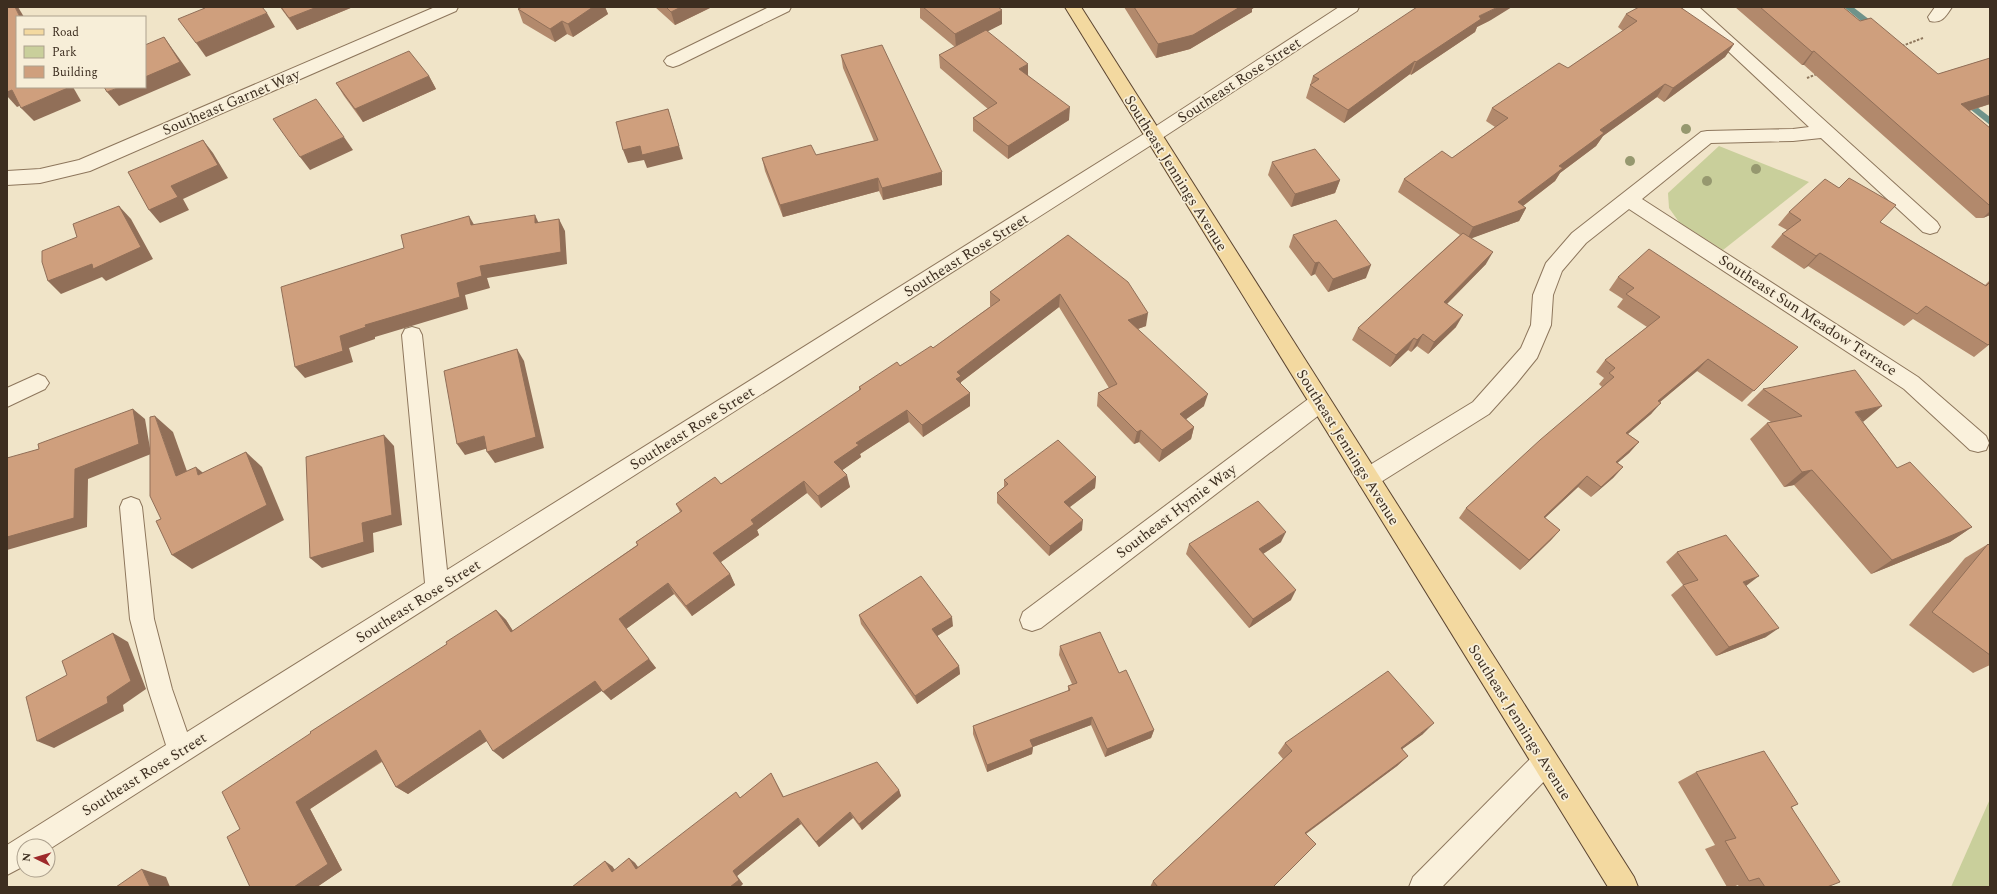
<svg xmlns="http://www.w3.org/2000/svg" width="1997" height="894" font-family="Spectral,serif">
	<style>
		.green { fill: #c9cf9b }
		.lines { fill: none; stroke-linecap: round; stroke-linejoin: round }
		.stream { fill: #6f938a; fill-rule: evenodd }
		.minor-casing { stroke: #8d765c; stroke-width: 2 }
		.major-casing { stroke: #5b4430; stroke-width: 2 }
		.path { stroke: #8d765c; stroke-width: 2; stroke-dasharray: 2.5 1.5; stroke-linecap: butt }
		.minor { fill: #faf1dc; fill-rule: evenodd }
		.major { fill: #f3d9a0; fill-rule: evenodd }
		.tree { fill: #96986f }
		.wall { fill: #b2896c }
		.shaded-wall { fill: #916f58 }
		.building { fill: #cf9f7d; stroke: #916f58 }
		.labels { text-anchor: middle; stroke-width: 3.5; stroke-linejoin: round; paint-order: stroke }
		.street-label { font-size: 15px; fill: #3d2e20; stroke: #f7eed8 }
	</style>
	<rect width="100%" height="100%" fill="#f0e4c8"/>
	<!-- green -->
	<g class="green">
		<polygon points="1719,146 1809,182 1723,250 1679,222 1669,208 1668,193"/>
		<polygon points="1990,799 1990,887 1951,887"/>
	</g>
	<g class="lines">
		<!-- stream -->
		<g class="stream">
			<polygon points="1844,7 1853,7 1879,27 1879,31 1873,31"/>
			<polygon points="1964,97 1990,117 1990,125 1961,102 1960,100"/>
		</g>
		<defs>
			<g id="minor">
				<polygon points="435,7 458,7 456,11 90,171 40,183 7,185 7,171 40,169 79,160"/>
				<polygon points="769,7 791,7 789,11 679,65 673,67 667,65 664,61 667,57"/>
				<polygon points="1339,7 1359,7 1357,11 1159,140 48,850 48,846 24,846 24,866 7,875 7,845 166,745 148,689 130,619 120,507 123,500 131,497 139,500 142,507 154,619 172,689 187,732 425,583 402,335 405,329 412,327 419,329 422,335 447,570 1147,132"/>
				<polygon points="1681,7 1699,7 1937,222 1940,227 1937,232 1930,234 1923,232 1821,138 1793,141 1711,143 1642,199 1918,377 1986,436 1989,443 1986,450 1978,452 1970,450 1904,389 1629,209 1586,243 1562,271 1553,295 1551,325 1537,358 1516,384 1489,414 1376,485 1368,488 1360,485 1357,478 1360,471 1473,402 1521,348 1531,325 1533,295 1546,263 1572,233 1701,132 1707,131 1793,129 1809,127"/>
				<path d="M1935,7H1952C1946,16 1942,24 1930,21L1928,17Z"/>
				<polygon points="38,374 45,377 49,383 45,389 7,407 7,388"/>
				<polygon points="1319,394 1327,397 1330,403 1327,409 1041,628 1032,631 1023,628 1020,620 1023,612 1311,397"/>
				<polygon points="1545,749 1554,753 1558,762 1554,771 1442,887 1409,887 1413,877 1536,753"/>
			</g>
			<polygon id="major" points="1065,7 1081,7 1634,877 1638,887 1608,887"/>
		</defs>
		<!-- minor casing -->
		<use href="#minor" class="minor-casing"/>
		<!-- major casing -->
		<use href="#major" class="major-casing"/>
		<!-- path -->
		<g class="path">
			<polyline points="1902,46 1923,38"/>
			<polyline points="1807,78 1817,74"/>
		</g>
		<!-- minor -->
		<use href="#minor" class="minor"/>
		<!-- major -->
		<use href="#major" class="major"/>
	</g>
	<!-- trees -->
	<g class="tree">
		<circle cx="1686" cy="129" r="5"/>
		<circle cx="1630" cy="161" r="5"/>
		<circle cx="1756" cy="169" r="5"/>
		<circle cx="1707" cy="181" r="5"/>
	</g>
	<!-- wall -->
	<g class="wall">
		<polygon points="280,7 353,7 297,30"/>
		<polygon points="522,7 605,7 608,14 573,37 567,34 555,42 523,23 518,9"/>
		<polygon points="655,7 712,7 675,25"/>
		<polygon points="920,7 998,7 1002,24 987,31 1069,120 1008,159 973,131 973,118 988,109 940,68 939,55 955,47 920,18"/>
		<polygon points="1124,7 1255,7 1252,9 1252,12 1190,49 1156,58"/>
		<polygon points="1735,7 1843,7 1860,21 1938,74 1990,58 1990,104 1969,111 1990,128 1990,215 1983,218 1976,218 1804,65 1802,65"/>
		<polygon points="1626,14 1734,44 1725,57 1664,102 1657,97 1603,136 1596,146 1560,173 1555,181 1523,206 1526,208 1519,221 1471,238 1486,264 1447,304 1456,327 1428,354 1417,346 1411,352 1408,350 1390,367 1352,340 1358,328 1460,235 1398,192 1404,179 1452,158 1495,127 1486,121 1492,108 1568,68 1623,31 1618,27"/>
		<polygon points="1491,20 1477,27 1475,32 1411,75 1410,74 1344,123 1306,98 1313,76"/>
		<polygon points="841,55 942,185 883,200 879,191 783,217 765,171 762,158 816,155 874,141 843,68"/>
		<polygon points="429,76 436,89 363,122 344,96 336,83"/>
		<polygon points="1272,162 1340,180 1335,193 1291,207 1268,175"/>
		<polygon points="1789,212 1880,222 1985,285 1990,280 1990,344 1974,357 1913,319 1904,326 1808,266 1804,269 1771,247 1782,234 1787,230 1778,225"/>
		<polygon points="1068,235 1146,326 1138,329 1204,406 1186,419 1194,427 1191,439 1159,462 1139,442 1134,444 1097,406 1098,393 1109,388 1059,307 961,382 961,384 970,406 923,437 909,422 860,454 861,457 842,470 850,487 821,508 807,493 757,530 759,535 721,562 730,574 735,585 692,616 674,594 626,629 656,668 611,700 602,690 503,759 487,741 408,794 396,787 382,762 310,809 342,870 317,887 250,887 240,829 447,644 496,610 506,620 513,631 637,545 636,542 680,512 676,504 721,484 859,391 859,387 933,348 991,306 990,306 990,292"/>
		<polygon points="1293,235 1366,278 1328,292 1315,274 1311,276 1289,247"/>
		<polygon points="1618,277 1798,347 1742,402 1697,371 1660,402 1651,414 1628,434 1639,442 1629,453 1617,463 1623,467 1613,478 1591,497 1578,487 1545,518 1560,530 1551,540 1520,570 1459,518 1466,508 1602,387 1599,384 1604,378 1596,372 1605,360 1647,327 1617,307 1623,299 1609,290"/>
		<polygon points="1763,389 1863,422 1897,468 1972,527 1950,542 1871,574 1794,485 1784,487 1750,439 1767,423 1771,422 1747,405"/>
		<polygon points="1096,477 1095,488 1070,507 1082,530 1049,556 997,503 997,493 1004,487 1004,480"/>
		<polygon points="1281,542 1263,554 1291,600 1249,628 1186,554 1189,544"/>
		<polygon points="1988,544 1990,546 1990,665 1973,673 1909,625 1965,558"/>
		<polygon points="1677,552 1746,586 1766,637 1716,656 1671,595 1683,585 1666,562"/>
		<polygon points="859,615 953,626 937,636 959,666 960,674 917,704 861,624"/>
		<polygon points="1060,646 1119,673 1154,730 1151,738 1105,757 1091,725 1033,747 1032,754 987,772 973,734 973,726 1068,691 1068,686 1072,684 1059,655"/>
		<polygon points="1423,734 1402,749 1408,756 1397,766 1306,834 1273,887 1150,887 1153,881 1283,759 1278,753 1285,743"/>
		<polygon points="1696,772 1798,804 1792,807 1827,887 1739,887 1738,885 1733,887 1727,887 1705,849 1715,845 1678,782"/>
		<polygon points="771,773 784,797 899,790 901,796 862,830 853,818 819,847 801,824 737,876 743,884 572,887 612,866 615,870 629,858 635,863 638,867 740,798"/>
	</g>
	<!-- shaded-wall -->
	<g class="shaded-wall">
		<polygon points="15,7 18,7 24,17 20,17"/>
		<polygon points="317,7 353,7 297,30 289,18"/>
		<polygon points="593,7 605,7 608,14 573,37 568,24"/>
		<polygon points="681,7 712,7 675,25 671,12"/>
		<polygon points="1240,7 1255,7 1252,9 1252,12 1190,49 1156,58 1158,44"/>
		<polygon points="1498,7 1512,7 1491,20 1477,27 1475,32 1411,75 1416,62 1479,16"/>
		<polygon points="1002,10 1002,24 956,48 955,34"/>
		<polygon points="267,13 275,27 206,57 196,43"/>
		<polygon points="562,21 567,34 555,42 550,29"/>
		<polygon points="164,37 191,75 119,106 107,92 120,87 145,87 145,77"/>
		<polygon points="1734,44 1725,57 1664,102 1673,88"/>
		<polygon points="1814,51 1804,65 1802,65 1812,52"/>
		<polygon points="1415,61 1410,74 1344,123 1348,110"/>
		<polygon points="1028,64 1028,77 1019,69"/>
		<polygon points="429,76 436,89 363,122 355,109"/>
		<polygon points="1665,84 1657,97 1603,136 1596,146 1560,173 1555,181 1515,212 1526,208 1519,221 1467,240 1473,227 1518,202 1600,130"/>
		<polygon points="69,87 73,87 81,101 34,121 21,108"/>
		<polygon points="12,90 24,104 17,107 7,96 7,91"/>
		<polygon points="1990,95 1990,104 1949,117 1961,104"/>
		<polygon points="1070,107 1069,120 1008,159 1008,146"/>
		<polygon points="668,109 683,159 647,168 644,160 628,163 623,150"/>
		<polygon points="344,137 353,150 310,170 300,157"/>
		<polygon points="203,140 213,153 228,178 183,199 189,210 160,223 149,210"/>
		<polygon points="942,172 942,185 883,200 882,188"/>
		<polygon points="878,178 879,191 783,217 780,205"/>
		<polygon points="1340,180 1335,193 1291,207 1295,194"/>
		<polygon points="119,206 131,219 153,259 106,281 102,277 61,294 48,281"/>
		<polygon points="1990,211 1990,215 1983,218"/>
		<polygon points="535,215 541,228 535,223"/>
		<polygon points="469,216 476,228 471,225"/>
		<polygon points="559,219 565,231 567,264 487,278 490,288 465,295 468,309 375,337 375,339 349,348 353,362 305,378 295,367 340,336 457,283 480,266"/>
		<polygon points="1493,252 1486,264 1437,314 1444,302"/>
		<polygon points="1820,253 1808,266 1804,269 1816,256"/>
		<polygon points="1319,262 1315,274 1311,276 1315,263"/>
		<polygon points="1371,265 1366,278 1328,292 1333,279"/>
		<polygon points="1060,294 1059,307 961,382 961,389 956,379 957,372"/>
		<polygon points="1148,313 1146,326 1126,333 1128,320"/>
		<polygon points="1463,315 1456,327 1428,354 1434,342"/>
		<polygon points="1423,334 1417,346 1411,352 1417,340"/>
		<polygon points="1414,338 1408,350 1390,367 1396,355"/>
		<polygon points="517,349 524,361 544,448 495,463 487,452"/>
		<polygon points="1708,359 1697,371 1648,412 1658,401"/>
		<polygon points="970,393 970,406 923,437 922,425"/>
		<polygon points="1208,394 1204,406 1177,426 1180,414"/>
		<polygon points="1661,403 1651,414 1616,444 1626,433"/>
		<polygon points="1882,406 1863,422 1855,412"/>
		<polygon points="133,409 145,419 151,454 88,479 87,527 7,550 7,537"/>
		<polygon points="907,410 909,422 860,454 861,457 837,474 834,462 856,443"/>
		<polygon points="155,416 173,432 194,491 176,476"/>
		<polygon points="1194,427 1191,439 1159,462 1162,450"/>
		<polygon points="1141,430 1139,442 1134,444 1137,432"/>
		<polygon points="384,435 394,446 402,525 373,533 374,552 322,568 310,558"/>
		<polygon points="484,436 492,447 465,455 457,444"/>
		<polygon points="1639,442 1629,453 1606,473 1616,462"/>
		<polygon points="246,452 262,467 284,520 192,569 172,555"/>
		<polygon points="196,467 214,482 198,475"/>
		<polygon points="1623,467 1613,478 1591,497 1601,487"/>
		<polygon points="1812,470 1794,485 1784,487 1802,472"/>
		<polygon points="847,475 850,487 821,508 818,496"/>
		<polygon points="1587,476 1578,487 1535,527 1544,517"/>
		<polygon points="1096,477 1095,488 1063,512 1064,502"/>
		<polygon points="804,481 807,493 757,530 759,535 718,564 713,553 751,520"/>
		<polygon points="1083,520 1082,530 1049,556 1050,546"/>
		<polygon points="1972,527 1950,542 1871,574 1892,560"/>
		<polygon points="1560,530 1551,540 1520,570 1529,560"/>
		<polygon points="1286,532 1281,542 1255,559 1259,549"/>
		<polygon points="730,574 735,585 692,616 686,606"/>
		<polygon points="1759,576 1746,586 1743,582"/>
		<polygon points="668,583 674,594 626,629 619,619"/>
		<polygon points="1296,590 1291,600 1249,628 1253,619"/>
		<polygon points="496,610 506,620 520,642 511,632"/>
		<polygon points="952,617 953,626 934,638 932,629"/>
		<polygon points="1779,628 1766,637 1716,656 1729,647"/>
		<polygon points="113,633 128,642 146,689 123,705 124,711 54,748 37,741 107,697"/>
		<polygon points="649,659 656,668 611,700 603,692"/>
		<polygon points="959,666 960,674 917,704 915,696"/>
		<polygon points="595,681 603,690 503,759 493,751"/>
		<polygon points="1092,717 1091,725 1030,748 1030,740"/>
		<polygon points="1434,723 1423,734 1390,758 1401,748"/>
		<polygon points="480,730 491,738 408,794 396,787"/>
		<polygon points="1154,730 1151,738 1105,757 1107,749"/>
		<polygon points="1033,747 1032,754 987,772 987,765"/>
		<polygon points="376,750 388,757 310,809 342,870 317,887 294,887 296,802"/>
		<polygon points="1408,756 1397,766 1296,841 1305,833"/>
		<polygon points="899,790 901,796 862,830 859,824"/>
		<polygon points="850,812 853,818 819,847 816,842"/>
		<polygon points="798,818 801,824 737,876 743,884 740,887 730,887 733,871"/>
		<polygon points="629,858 635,863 642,873 636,869"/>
		<polygon points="605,861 612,866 619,876 612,872"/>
		<polygon points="142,869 166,877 170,887 150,887"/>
	</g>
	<!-- building -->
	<g class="building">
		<polygon points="7,7 15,7 20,17 17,17 17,87 70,87 21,108 12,90 7,92"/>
		<polygon points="204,7 262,7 267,13 196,43 178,19 205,8"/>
		<polygon points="281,7 317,7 289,18"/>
		<polygon points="522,7 593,7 568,24 562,21 550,29 518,9"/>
		<polygon points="666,7 681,7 671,12"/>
		<polygon points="923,7 998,7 1002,10 955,34"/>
		<polygon points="1134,7 1240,7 1193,35 1158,44"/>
		<polygon points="1417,7 1498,7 1479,16 1481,19 1416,62 1415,61 1348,110 1310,85 1319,79 1313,76"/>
		<polygon points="1639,7 1680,7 1734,44 1673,88 1665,84 1600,130 1604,133 1559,166 1563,168 1518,202 1526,208 1473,227 1404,179 1442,151 1452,158 1508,118 1492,108 1559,63 1568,68 1637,21 1626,14"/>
		<polygon points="1760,7 1843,7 1860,21 1871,18 1938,74 1990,58 1990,95 1961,104 1990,128 1990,205 1989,205 1814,51 1812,52"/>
		<polygon points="986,30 1028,64 1019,69 1070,107 1008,146 973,118 997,103 939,55"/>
		<polygon points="164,37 180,62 145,77 145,45"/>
		<polygon points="882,45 942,172 882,188 878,178 780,205 762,158 811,145 816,155 878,140 841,55"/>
		<polygon points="409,51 429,76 355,109 336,83"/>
		<polygon points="104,87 120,87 107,92"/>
		<polygon points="316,99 344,137 300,157 273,119"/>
		<polygon points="668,109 679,146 642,155 640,146 623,150 616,122"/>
		<polygon points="203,140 218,165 171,186 178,197 149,210 128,172"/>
		<polygon points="1315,149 1340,180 1295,194 1272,162"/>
		<polygon points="1849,178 1896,205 1880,222 1986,286 1990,282 1990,343 1988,345 1926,306 1917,314 1820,253 1816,256 1782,234 1801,220 1789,212 1825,179 1839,188"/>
		<polygon points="119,206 141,247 93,269 92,264 48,281 42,262 42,251 77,237 73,224"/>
		<polygon points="535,215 535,223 559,219 561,252 480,266 482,276 457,283 460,297 365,325 366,327 340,336 343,351 295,367 281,287 404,248 401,235 469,216 471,225"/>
		<polygon points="1336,220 1371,265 1333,279 1319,262 1315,263 1293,235"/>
		<polygon points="1463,233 1493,252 1444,302 1463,315 1434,342 1423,334 1417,340 1414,338 1396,355 1358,328"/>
		<polygon points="1068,235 1128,282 1148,313 1128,320 1208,394 1180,414 1194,427 1162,450 1141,430 1137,432 1098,393 1117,384 1060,294 957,372 961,376 956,379 970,393 922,425 907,410 856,443 859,445 834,462 847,475 818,496 804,481 751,520 754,524 713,553 730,574 686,606 668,583 619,619 649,659 603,692 595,681 493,751 480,730 396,787 376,750 296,802 328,864 294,887 250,887 227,837 240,829 222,792 311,733 310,732 447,644 446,642 496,610 511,632 638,545 636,542 682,511 676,504 715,477 721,484 861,389 859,387 897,362 900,366 931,346 933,348 1000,300 990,292"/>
		<polygon points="1649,249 1798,347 1754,391 1708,359 1658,401 1661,403 1626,433 1639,442 1616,462 1623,467 1601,487 1587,476 1544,517 1560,530 1529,560 1466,508 1540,440 1614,377 1609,373 1615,368 1605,360 1660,317 1626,294 1634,288 1618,277"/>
		<polygon points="517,349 536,437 487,452 484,436 457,444 444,371"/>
		<polygon points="1855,370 1882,406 1855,412 1897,468 1910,462 1972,527 1892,560 1812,470 1802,472 1767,423 1802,416 1763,389"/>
		<polygon points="133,409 139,444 75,469 74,518 7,537 7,458 39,449 38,444"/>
		<polygon points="155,416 176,476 196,467 198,475 246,452 267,505 172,555 156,521 161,519 150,496 150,417"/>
		<polygon points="384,435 392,515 362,523 364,542 310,558 306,457"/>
		<polygon points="1058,440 1096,477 1064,502 1083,520 1050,546 997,493 1008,484 1004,480"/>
		<polygon points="1258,501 1286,532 1259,549 1296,590 1253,619 1189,544"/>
		<polygon points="1726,535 1759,576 1743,582 1779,628 1729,647 1683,585 1698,580 1677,552"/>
		<polygon points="1988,544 1990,546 1990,655 1932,612"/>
		<polygon points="921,576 952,617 932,629 959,666 915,696 859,615"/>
		<polygon points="1100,632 1119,673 1126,670 1154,730 1107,749 1092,717 1030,740 1033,747 987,765 973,726 1070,690 1068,686 1077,683 1060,646"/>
		<polygon points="113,633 131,681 107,697 108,703 37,741 26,697 67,675 62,661"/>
		<polygon points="1388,671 1434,723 1401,748 1408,756 1305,833 1316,844 1273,887 1158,887 1153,881 1292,751 1285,743"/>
		<polygon points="1764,751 1798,804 1791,807 1840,882 1827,887 1765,887 1759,878 1749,881 1725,841 1736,838 1696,772"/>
		<polygon points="877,762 899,790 859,824 850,812 816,842 798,818 733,871 739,880 730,887 572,887 605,861 612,872 629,858 636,869 736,792 740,798 771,773 783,797"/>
		<polygon points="142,869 150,887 116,887"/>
	</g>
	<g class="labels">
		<!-- street labels -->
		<g class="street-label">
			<text transform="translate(1239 80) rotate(-33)" y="5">Southeast Rose Street</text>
			<text transform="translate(231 102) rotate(-23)" y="5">Southeast Garnet Way</text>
			<text transform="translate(1176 173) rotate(58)" y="5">Southeast Jennings Avenue</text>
			<text transform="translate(966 255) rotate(-32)" y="5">Southeast Rose Street</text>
			<text transform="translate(1808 315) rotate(33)" y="5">Southeast Sun Meadow Terrace</text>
			<text transform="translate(692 428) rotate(-32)" y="5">Southeast Rose Street</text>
			<text transform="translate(1348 447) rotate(58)" y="5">Southeast Jennings Avenue</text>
			<text transform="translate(1176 511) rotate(-37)" y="5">Southeast Hymie Way</text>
			<text transform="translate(418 601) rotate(-32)" y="5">Southeast Rose Street</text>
			<text transform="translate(1520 722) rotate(58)" y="5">Southeast Jennings Avenue</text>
			<text transform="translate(144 774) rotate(-32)" y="5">Southeast Rose Street</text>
		</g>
	</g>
	<!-- border -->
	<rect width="1997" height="894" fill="none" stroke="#3d2e20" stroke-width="16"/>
	<!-- legend -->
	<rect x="16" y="16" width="130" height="72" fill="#f7eed8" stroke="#ada18e"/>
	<rect x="24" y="29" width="20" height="6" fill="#f3d9a0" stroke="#ada18e"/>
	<text x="52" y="36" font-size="12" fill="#3d2e20">Road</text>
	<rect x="24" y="46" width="20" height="12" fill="#c9cf9b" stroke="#ada18e"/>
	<text x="52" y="56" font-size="12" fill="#3d2e20">Park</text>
	<rect x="24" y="66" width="20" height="12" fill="#cf9f7d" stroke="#ada18e"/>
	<text x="52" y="76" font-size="12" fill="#3d2e20">Building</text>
	<!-- north arrow -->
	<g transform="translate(36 858) rotate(275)"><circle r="19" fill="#f7eed8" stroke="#ada18e"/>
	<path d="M0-3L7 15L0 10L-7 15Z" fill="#9e2a2b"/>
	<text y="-6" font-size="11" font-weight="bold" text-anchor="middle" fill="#3d2e20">N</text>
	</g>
</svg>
